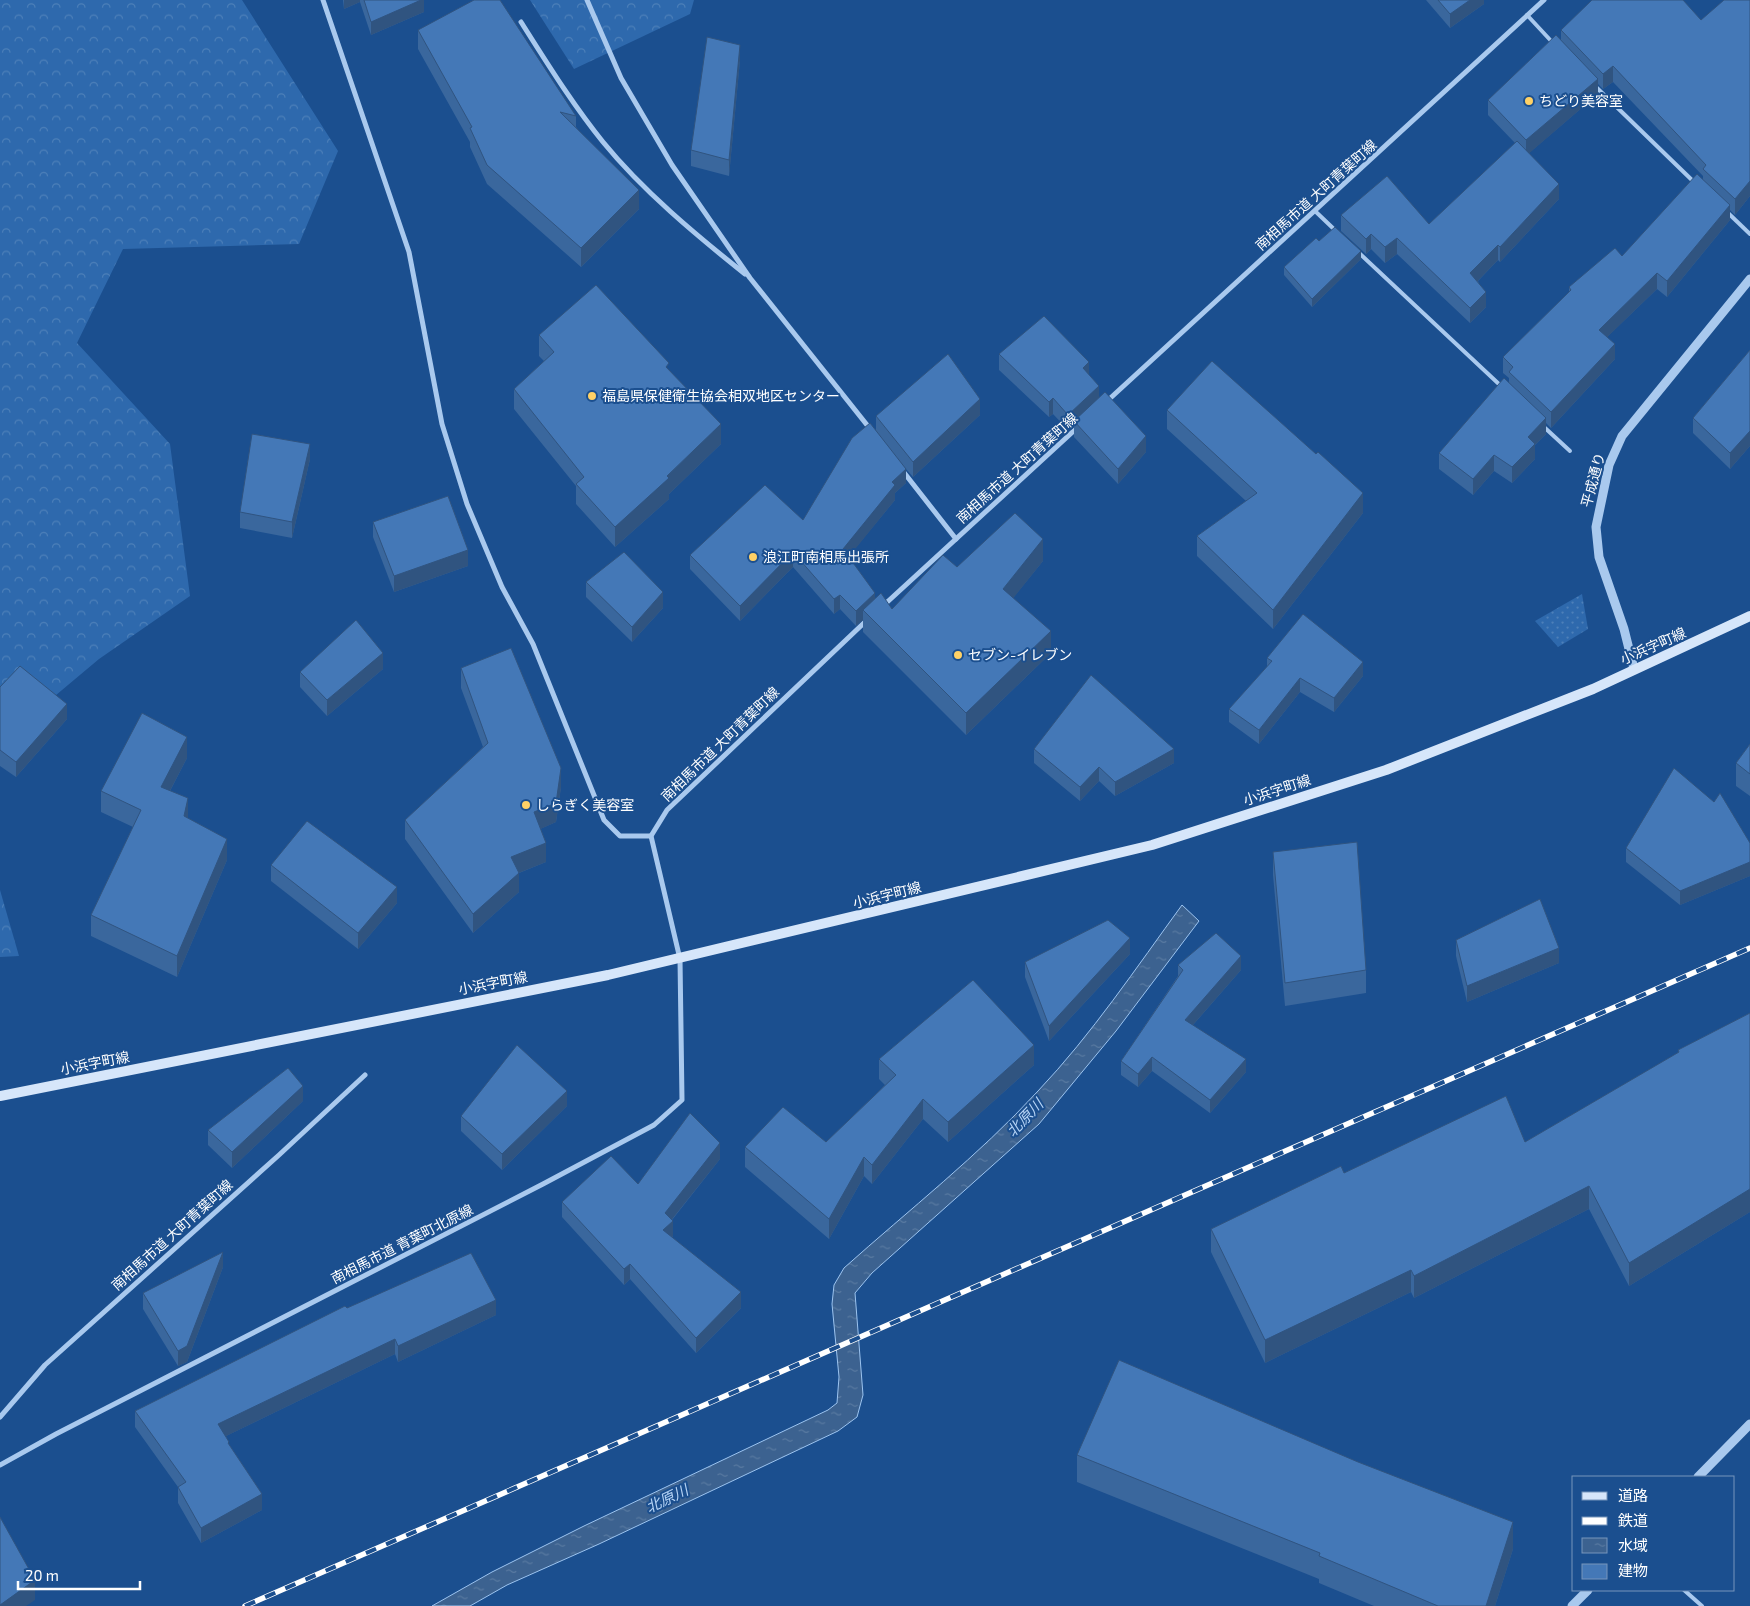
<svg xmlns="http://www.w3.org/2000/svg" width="1750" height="1606" font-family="'Exo 2','Noto Sans JP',sans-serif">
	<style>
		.green { fill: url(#green-dots) }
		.forest { fill: url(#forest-crowns) }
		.water { fill: url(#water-ripples); stroke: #9cc4f0 }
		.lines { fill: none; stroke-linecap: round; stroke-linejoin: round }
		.service { stroke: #a9c9ee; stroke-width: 4 }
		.minor { stroke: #a9c9ee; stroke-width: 5 }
		.tertiary { stroke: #a9c9ee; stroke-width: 9 }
		.secondary { stroke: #d6e6fa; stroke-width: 10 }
		.rail-casing { stroke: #fff; stroke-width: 5.5 }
		.rail { stroke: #1b4f8f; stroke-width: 4; stroke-dasharray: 11; stroke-linecap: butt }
		.wall { fill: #3a679d }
		.shaded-wall { fill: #305480 }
		.building { fill: #4478b7; stroke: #305480 }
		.poi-dot { fill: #ffd166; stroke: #1b4f8f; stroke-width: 2 }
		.labels { text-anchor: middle; stroke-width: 4; stroke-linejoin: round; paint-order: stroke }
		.poi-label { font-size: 14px; fill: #fff; stroke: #1b4f8f; text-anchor: start }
		.street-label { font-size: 14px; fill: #fff; stroke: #1b4f8f }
		.water-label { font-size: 15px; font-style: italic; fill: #b5d3f5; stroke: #1b4f8f }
	</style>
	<defs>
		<pattern id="green-dots" width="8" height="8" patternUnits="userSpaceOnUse" patternTransform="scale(1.25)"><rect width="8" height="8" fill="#2e69ad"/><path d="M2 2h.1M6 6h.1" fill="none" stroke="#4d80b9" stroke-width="1.8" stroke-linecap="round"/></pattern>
		<pattern id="forest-crowns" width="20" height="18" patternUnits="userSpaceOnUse" patternTransform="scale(1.25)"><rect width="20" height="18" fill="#2e69ad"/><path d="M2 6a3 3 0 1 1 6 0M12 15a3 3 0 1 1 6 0" fill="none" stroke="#4d80b9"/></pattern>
		<pattern id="water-ripples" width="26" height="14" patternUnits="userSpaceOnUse" patternTransform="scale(1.25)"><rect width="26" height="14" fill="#3c6290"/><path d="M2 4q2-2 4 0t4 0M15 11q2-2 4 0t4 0" fill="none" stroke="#597aa1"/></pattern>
	</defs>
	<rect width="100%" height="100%" fill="#1b4f8f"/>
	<!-- green -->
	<polygon class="green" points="1582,594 1588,629 1558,647 1535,621"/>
	<!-- forest -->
	<g class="forest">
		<polygon points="0,0 242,0 338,151 299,244 123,249 77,343 170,444 190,596 99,659 0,742"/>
		<polygon points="530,0 694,0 690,14 574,69"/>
		<polygon points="0,890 19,956 0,957"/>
	</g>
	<!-- water -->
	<path class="water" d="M1182,905L1199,921L1116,1031L1039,1124L872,1273L855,1293L863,1395L857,1417L838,1431L599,1544L507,1585L470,1606H432L492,1572L584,1526L828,1410L837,1403L839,1377L832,1304L834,1285L844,1268C910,1209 978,1156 1038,1091C1092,1034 1136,968 1182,905Z"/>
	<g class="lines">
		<!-- service -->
		<g class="service">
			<polyline points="1527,15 1553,43"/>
			<polyline points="1596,87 1695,183"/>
			<polyline points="1315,211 1337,232"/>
			<polyline points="1726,211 1750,234"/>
			<polyline points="1358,252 1501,386"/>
			<polyline points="1544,427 1570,451"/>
			<polyline points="1684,1590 1702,1606"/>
		</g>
		<!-- minor -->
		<g class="minor">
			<polyline points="323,0 409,252 442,424 467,504 502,587 533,644 604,820 620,836 651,836"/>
			<polyline points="587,0 621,78 672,165 750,278 871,430"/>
			<path d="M521,22C547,63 573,105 603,142C643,191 696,235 745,274"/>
			<polyline points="1105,403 1544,0"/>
			<polyline points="902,470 956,539"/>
			<polyline points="884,605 1078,427"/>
			<polyline points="0,1417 45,1365 279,1155 365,1075"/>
			<polyline points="0,1465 56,1434 543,1184 654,1125 682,1100 680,959 651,836 667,810 866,621"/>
		</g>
		<!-- tertiary -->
		<g class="tertiary">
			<polyline points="1634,669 1624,629 1599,557 1596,527 1609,465 1622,436 1750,279"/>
			<polyline points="1698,1477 1750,1424"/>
			<polyline points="1572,1606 1588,1590"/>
		</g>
		<!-- secondary -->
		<polyline class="secondary" points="0,1096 608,975 1152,845 1386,770 1593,689 1750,616"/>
		<defs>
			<polyline id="rail" points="245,1606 1750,948"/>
		</defs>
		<!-- rail casing -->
		<use href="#rail" class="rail-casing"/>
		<!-- rail -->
		<use href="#rail" class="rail"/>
	</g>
	<!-- wall -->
	<g class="wall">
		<polygon points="343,0 424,0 424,12 371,35 360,2 344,9"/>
		<polygon points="1426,0 1484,0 1484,4 1450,28"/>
		<polygon points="1750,0 1750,196 1735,215 1730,210 1730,220 1667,297 1657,289 1607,337 1615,359 1551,428 1546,423 1546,434 1535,445 1535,459 1512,483 1494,471 1473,495 1439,469 1439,453 1509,383 1509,378 1503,373 1503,357 1569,292 1569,287 1622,256 1703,179 1703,176 1613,82 1603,89 1598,84 1598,94 1529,153 1559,199 1500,262 1498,260 1478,281 1486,307 1470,323 1397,254 1385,263 1371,249 1366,254 1341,231 1341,215 1429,224 1515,143 1488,115 1488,100 1561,40 1561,30 1701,20"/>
		<polygon points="418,30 576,116 576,127 639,209 581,267 487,184 470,147 470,142 418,49"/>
		<polygon points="740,60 729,176 691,166 691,150"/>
		<polygon points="1361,259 1312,307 1284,275 1284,267"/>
		<polygon points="539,335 669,370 721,444 669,494 669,499 615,547 576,504 576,486 514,409 514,389 544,361 539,356"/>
		<polygon points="1750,350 1750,446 1730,469 1693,433 1693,418"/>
		<polygon points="999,354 1089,375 1099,398 1146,452 1118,484 1074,437 1074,425 1068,430 1053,414 1049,417 999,370"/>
		<polygon points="1167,410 1363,513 1273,629 1197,556 1197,536 1246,501 1167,429"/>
		<polygon points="980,415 913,477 906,469 906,483 895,493 895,500 848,557 875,598 892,609 957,567 1043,561 1013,598 1051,653 966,735 863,632 863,620 856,626 840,609 834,614 793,567 740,621 690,569 690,555 803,520 876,431 876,416"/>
		<polygon points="310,459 292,538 240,528 240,512"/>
		<polygon points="373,522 468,566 394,592 373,537"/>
		<polygon points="586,582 663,608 632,642 586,597"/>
		<polygon points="1267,658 1363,676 1334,712 1300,692 1259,744 1229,722 1229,709 1267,667"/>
		<polygon points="461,668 561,787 556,822 540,829 546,862 519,873 519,892 473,933 405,839 405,820 483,747 461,688"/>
		<polygon points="383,669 327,716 300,687 300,672"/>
		<polygon points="0,687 67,719 16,777 0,766"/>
		<polygon points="1750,744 1750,796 1736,786 1736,763"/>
		<polygon points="1034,749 1174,763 1115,796 1099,781 1080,801 1034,763"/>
		<polygon points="187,758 170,791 188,818 227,860 177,977 91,936 91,915 133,827 101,812 101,791"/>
		<polygon points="1750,843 1750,876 1680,905 1626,862 1626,848"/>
		<polygon points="1273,852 1366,970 1366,993 1285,1006 1273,875"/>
		<polygon points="271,865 397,903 358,949 271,881"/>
		<polygon points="1456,940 1559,963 1467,1002 1456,956"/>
		<polygon points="1130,954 1049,1041 1025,977 1025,962"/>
		<polygon points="1178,965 1241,970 1193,1025 1246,1072 1210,1113 1152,1071 1138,1087 1121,1075 1121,1061 1178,976"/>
		<polygon points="1750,1013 1750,1212 1629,1286 1589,1209 1414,1298 1411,1292 1265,1363 1211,1252 1211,1229 1344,1173 1525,1142 1678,1053 1678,1050"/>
		<polygon points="879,1059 1034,1065 948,1142 923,1119 872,1184 864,1176 829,1239 745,1167 745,1147 826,1142 885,1085 879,1079"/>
		<polygon points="303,1101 232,1168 208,1145 208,1130"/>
		<polygon points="567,1106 502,1170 461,1131 461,1116"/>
		<polygon points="720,1159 672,1220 673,1236 672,1237 741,1308 696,1353 630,1279 624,1285 562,1217 562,1202 638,1184"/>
		<polygon points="223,1267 187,1362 178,1366 143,1309 143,1293"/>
		<polygon points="347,1308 496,1315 398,1362 395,1354 226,1436 229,1446 262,1510 201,1543 178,1503 178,1487 135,1427 135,1411"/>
		<polygon points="1077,1455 1513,1549 1495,1606 1374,1606 1319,1583 1319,1579 1077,1482"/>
	</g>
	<!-- shaded-wall -->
	<g class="shaded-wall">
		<polygon points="344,0 360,0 360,2 344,9"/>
		<polygon points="421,0 424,0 424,12 371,35 371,22"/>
		<polygon points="1470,0 1484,0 1484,4 1450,28 1450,14"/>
		<polygon points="740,45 740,60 729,176 729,160"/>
		<polygon points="1613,66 1613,82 1603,89 1603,74"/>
		<polygon points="1598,79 1598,94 1526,156 1526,140"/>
		<polygon points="1750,181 1750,196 1735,215 1735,199"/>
		<polygon points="1559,184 1559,199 1500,262 1500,247"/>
		<polygon points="639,190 639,209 581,267 581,248"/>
		<polygon points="1730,205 1730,220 1667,297 1667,281"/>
		<polygon points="1371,234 1371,249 1366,254 1366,239"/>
		<polygon points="1397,238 1397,254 1385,263 1385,247"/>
		<polygon points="1498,245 1498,260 1470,289 1470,273"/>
		<polygon points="1361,251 1361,259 1312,307 1312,299"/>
		<polygon points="1657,273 1657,289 1599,345 1599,330"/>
		<polygon points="1486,292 1486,307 1470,323 1470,308"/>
		<polygon points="1615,344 1615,359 1551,428 1551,412"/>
		<polygon points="1089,362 1089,377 1083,368"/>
		<polygon points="1099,386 1099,402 1074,421 1074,425 1068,430 1068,415"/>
		<polygon points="1053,398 1053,414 1049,417 1049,402"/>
		<polygon points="980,399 980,415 913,477 913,462"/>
		<polygon points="1546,418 1546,434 1535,445 1535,459 1512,483 1512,467 1528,437"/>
		<polygon points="721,424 721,444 669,494 669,499 615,547 615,527"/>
		<polygon points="1750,431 1750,446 1730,469 1730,453"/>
		<polygon points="1146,436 1146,452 1118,484 1118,469"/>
		<polygon points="310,444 310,459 292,538 292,522"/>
		<polygon points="1494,455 1494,471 1473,495 1473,479"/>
		<polygon points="906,469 906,483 895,493 895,500 843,564 843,549 892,482"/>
		<polygon points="1363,493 1363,513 1273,629 1273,610"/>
		<polygon points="1043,539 1043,561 1003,611 1003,589"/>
		<polygon points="468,550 468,566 394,592 394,576"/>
		<polygon points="793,552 793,567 740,621 740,606"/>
		<polygon points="663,592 663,608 632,642 632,627"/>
		<polygon points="875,593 875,608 863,610 863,620 856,626 856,611"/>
		<polygon points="840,595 840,609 834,614 834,599"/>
		<polygon points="1051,631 1051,653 966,735 966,713"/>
		<polygon points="383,653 383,669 327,716 327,700"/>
		<polygon points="1363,662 1363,676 1334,712 1334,698"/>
		<polygon points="1300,678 1300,692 1259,744 1259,730"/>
		<polygon points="67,704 67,719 16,777 16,762"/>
		<polygon points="187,737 187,758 161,808 161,787"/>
		<polygon points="1174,749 1174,763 1115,796 1115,782"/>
		<polygon points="1099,767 1099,781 1080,801 1080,787"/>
		<polygon points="561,768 561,787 556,822 534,832 534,812"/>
		<polygon points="188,798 188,819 184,816"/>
		<polygon points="227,839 227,860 177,977 177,956"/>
		<polygon points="546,843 546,862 511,876 511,857"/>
		<polygon points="1750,862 1750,876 1680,905 1680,891"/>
		<polygon points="519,873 519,892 473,933 473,914"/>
		<polygon points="397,887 397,903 358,949 358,933"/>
		<polygon points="1130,938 1130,954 1049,1041 1049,1026"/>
		<polygon points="1559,948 1559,963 1467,1002 1467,986"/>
		<polygon points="1241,956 1241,970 1185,1034 1185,1020"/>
		<polygon points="1034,1045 1034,1065 948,1142 948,1122"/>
		<polygon points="1152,1057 1152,1071 1138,1087 1138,1074"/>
		<polygon points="1246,1059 1246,1072 1210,1113 1210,1100"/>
		<polygon points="303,1086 303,1101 232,1168 232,1152"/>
		<polygon points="567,1091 567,1106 502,1170 502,1154"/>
		<polygon points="923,1099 923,1119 872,1184 872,1165"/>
		<polygon points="720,1143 720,1159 665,1228 665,1213"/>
		<polygon points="864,1157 864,1176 829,1239 829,1219"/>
		<polygon points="1589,1186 1589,1209 1414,1298 1414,1276"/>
		<polygon points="1750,1189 1750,1212 1629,1286 1629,1263"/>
		<polygon points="673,1221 673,1236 663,1246 663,1230"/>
		<polygon points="223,1252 223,1267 187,1362 178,1366 178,1351"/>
		<polygon points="630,1264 630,1279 624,1285 624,1269"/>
		<polygon points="1411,1270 1411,1292 1265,1363 1265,1340"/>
		<polygon points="741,1292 741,1308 696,1353 696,1338"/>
		<polygon points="496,1300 496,1315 398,1362 398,1346"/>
		<polygon points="395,1339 395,1354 218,1440 218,1424"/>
		<polygon points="262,1494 262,1510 201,1543 201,1528"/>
		<polygon points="1513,1522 1513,1549 1495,1606 1486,1606"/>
		<polygon points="35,1580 35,1600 26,1606 0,1606 0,1605"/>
	</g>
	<!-- building -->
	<g class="building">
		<polygon points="364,0 421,0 371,22"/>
		<polygon points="474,0 500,0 576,116 560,112 639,190 581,248 487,165 470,128 472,127 418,30"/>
		<polygon points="1438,0 1470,0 1450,14"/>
		<polygon points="1592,0 1683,0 1701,20 1724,0 1750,0 1750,181 1735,199 1703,169 1706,165 1613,66 1603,74 1561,30"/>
		<polygon points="1556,35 1598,79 1526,140 1488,100"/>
		<polygon points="707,37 740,45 729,160 691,150"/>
		<polygon points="1517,141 1559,184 1500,247 1498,245 1470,273 1486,292 1470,308 1397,238 1385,247 1371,234 1366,239 1341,215 1387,176 1429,224"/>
		<polygon points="1697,174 1730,205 1667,281 1657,273 1599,330 1615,344 1551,412 1509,372 1513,367 1503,357 1571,290 1569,287 1615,248 1622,256"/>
		<polygon points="1335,227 1361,251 1312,299 1284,267 1316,238 1319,241"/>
		<polygon points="596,285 669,363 666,367 721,424 667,476 669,478 615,527 576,484 584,477 514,389 554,352 539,335"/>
		<polygon points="1044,316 1089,362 1083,368 1099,386 1068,415 1053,398 1049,402 999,354"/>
		<polygon points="1750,350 1750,431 1730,453 1693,418"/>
		<polygon points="948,354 980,399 913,462 876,416"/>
		<polygon points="1212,361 1316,454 1318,452 1363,493 1273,610 1197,536 1257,493 1167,410"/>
		<polygon points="1504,378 1546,418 1528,437 1535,444 1512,467 1494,455 1473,479 1439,453"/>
		<polygon points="1105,392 1146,436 1118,469 1074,421"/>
		<polygon points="870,423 906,469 892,482 895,485 843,549 875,593 856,611 840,595 834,599 793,552 740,606 690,555 765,485 803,520 852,438"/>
		<polygon points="252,434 310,444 292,522 240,512"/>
		<polygon points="448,496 468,550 394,576 373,522"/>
		<polygon points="1015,513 1043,539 1003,589 1051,631 966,713 863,610 881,593 892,609 943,555 957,567"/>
		<polygon points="624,552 663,592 632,627 586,582"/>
		<polygon points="1303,614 1363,662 1334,698 1300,678 1259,730 1229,709 1272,661 1267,658"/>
		<polygon points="356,620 383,653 327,700 300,672"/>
		<polygon points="511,648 561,768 556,803 534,812 546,843 511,857 519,873 473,914 405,820 488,743 461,668"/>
		<polygon points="20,666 67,704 16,762 0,750 0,687"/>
		<polygon points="1091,675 1174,749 1115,782 1099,767 1080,787 1034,749"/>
		<polygon points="142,713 187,737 161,787 188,798 184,816 227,839 177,956 91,915 141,810 101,791"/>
		<polygon points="1750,744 1750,774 1736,763"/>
		<polygon points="1674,768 1714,802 1720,793 1750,843 1750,862 1680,891 1626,848"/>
		<polygon points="307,821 397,887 358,933 271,865"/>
		<polygon points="1357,842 1366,970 1285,983 1273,852"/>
		<polygon points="1540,899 1559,948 1467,986 1456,940"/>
		<polygon points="1108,920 1130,938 1049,1026 1025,962"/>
		<polygon points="1216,933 1241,956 1185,1020 1246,1059 1210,1100 1152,1057 1138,1074 1121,1061 1183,970 1178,965"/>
		<polygon points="973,980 1034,1045 948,1122 923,1099 872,1165 864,1157 829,1219 745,1147 783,1107 826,1142 896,1075 879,1059"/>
		<polygon points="1750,1013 1750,1189 1629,1263 1589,1186 1414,1276 1411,1270 1265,1340 1211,1229 1341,1166 1344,1173 1506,1096 1525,1142 1679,1052 1678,1050"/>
		<polygon points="517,1045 567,1091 502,1154 461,1116"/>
		<polygon points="288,1068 303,1086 232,1152 208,1130"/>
		<polygon points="690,1113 720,1143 665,1213 673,1221 663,1230 741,1292 696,1338 630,1264 624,1269 562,1202 611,1156 638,1184"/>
		<polygon points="223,1252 187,1346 178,1351 143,1293"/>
		<polygon points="471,1253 496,1300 398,1346 395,1339 218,1424 229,1442 228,1443 262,1494 201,1528 178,1487 186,1482 135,1411 345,1306 347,1308"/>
		<polygon points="1119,1360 1358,1462 1513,1522 1486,1606 1438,1606 1319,1556 1320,1553 1077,1455"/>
		<polygon points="0,1517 35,1580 0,1605"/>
	</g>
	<!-- markers -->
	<g class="poi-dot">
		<circle cx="1529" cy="101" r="5"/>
		<circle cx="592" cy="396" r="5"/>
		<circle cx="753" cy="557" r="5"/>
		<circle cx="958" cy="655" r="5"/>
		<circle cx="526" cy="805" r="5"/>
	</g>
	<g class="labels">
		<!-- poi labels -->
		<g class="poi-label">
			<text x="1539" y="106">ちどり美容室</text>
			<text x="602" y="401">福島県保健衛生協会相双地区センター</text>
			<text x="763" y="562">浪江町南相馬出張所</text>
			<text x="968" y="660">セブン-イレブン</text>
			<text x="536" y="810">しらぎく美容室</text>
		</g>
		<!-- street labels -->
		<g class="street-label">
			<text transform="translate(1316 195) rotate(-42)" y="5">南相馬市道 大町青葉町線</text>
			<text transform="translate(1017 468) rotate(-42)" y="5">南相馬市道 大町青葉町線</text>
			<text transform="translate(1593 480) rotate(-75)" y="5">平成通り</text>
			<text transform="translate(1653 646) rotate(-24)" y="5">小浜字町線</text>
			<text transform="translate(720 744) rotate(-44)" y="5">南相馬市道 大町青葉町線</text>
			<text transform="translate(1277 790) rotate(-18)" y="5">小浜字町線</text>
			<text transform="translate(887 895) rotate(-14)" y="5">小浜字町線</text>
			<text transform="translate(493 983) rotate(-11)" y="5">小浜字町線</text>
			<text transform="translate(95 1063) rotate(-11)" y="5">小浜字町線</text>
			<text transform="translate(172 1235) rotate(-42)" y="5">南相馬市道 大町青葉町線</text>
			<text transform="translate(402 1244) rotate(-27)" y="5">南相馬市道 青葉町北原線</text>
		</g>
		<!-- water labels -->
		<g class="water-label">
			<text transform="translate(1025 1118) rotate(-46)" y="5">北原川</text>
			<text transform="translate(667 1499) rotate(-26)" y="5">北原川</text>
		</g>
	</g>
	<!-- legend -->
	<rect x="1572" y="1476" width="162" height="115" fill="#1b4f8f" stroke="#7695bc"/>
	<rect x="1582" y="1492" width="25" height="8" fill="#d6e6fa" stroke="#7695bc"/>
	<text x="1618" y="1501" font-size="15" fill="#ffffff">道路</text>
	<rect x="1582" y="1517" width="25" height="8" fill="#ffffff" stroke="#7695bc"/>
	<text x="1618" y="1526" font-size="15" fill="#ffffff">鉄道</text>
	<rect x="1582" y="1538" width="25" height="15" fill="url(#water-ripples)" stroke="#7695bc"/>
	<text x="1618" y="1551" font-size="15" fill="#ffffff">水域</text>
	<rect x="1582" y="1564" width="25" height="15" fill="#4478b7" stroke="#7695bc"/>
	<text x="1618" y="1576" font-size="15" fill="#ffffff">建物</text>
	<!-- scale -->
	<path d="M18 1581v8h122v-8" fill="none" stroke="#ffffff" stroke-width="2.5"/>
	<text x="25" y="1581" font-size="15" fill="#ffffff" stroke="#1b4f8f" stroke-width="4" paint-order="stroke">20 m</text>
</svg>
